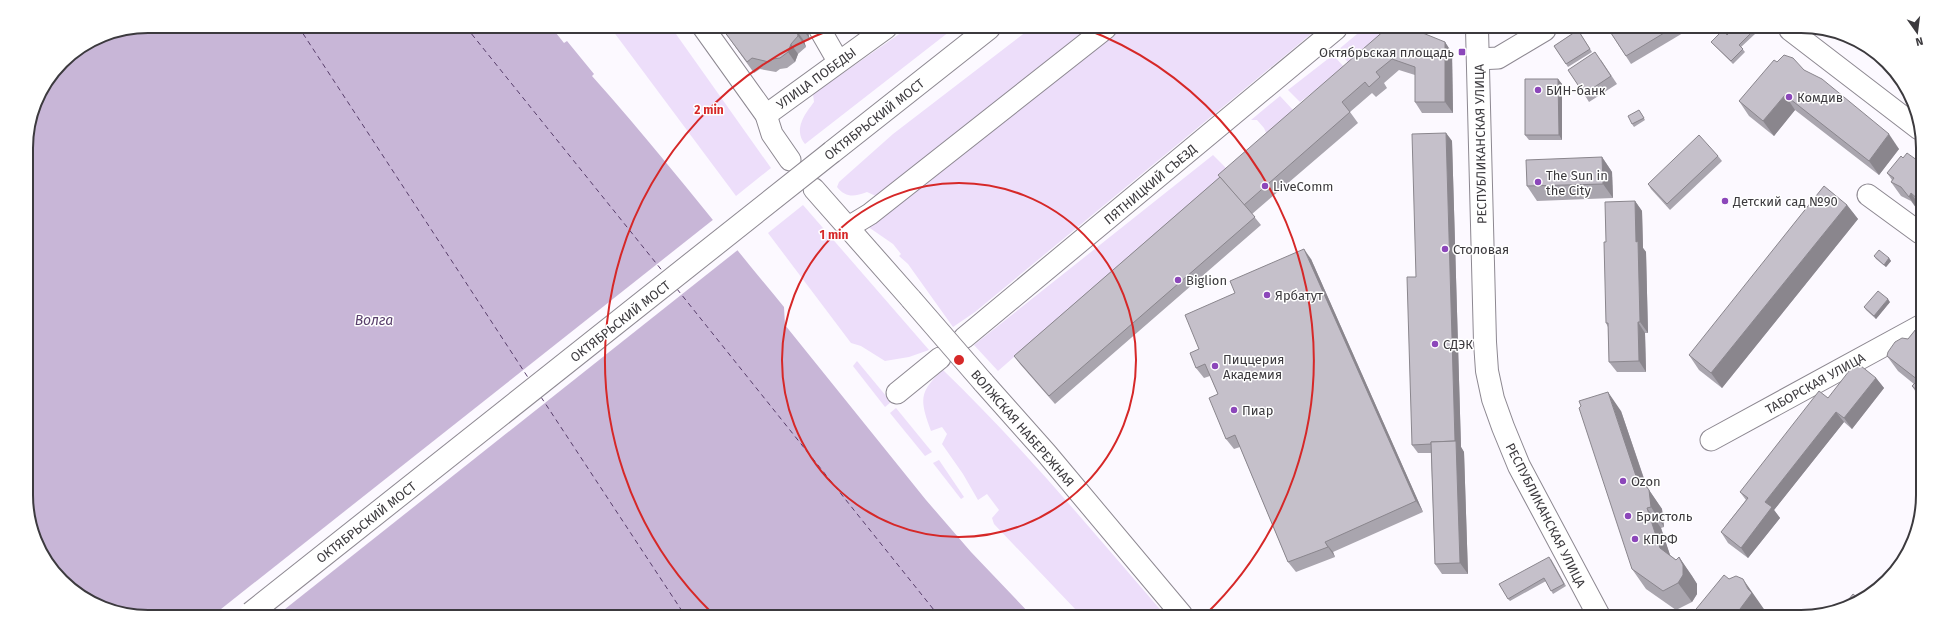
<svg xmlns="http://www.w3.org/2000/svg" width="1949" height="643" font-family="'Fira Sans',sans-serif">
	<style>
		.green { fill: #eddefa }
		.water { fill: #c8b6d7 }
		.pier { fill: #fcf9ff }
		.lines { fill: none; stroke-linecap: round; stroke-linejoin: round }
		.ferry { stroke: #583e6b; stroke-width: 1; stroke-dasharray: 5 4; stroke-linecap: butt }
		.minor-casing { stroke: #8d8891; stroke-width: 23 }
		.major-casing { stroke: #8d8891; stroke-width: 24 }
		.minor { stroke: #fff; stroke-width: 21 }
		.major { stroke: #fff; stroke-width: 22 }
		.minor-bridge-casing { stroke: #8d8891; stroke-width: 23; stroke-linecap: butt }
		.major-bridge-casing { stroke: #8d8891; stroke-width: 24; stroke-linecap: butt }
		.minor-bridge { stroke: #fff; stroke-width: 21 }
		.major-bridge { stroke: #fff; stroke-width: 22 }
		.wall { fill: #a9a5ae }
		.shaded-wall { fill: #8a868d }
		.building { fill: #c5c0ca; stroke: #8a868d }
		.ring { fill: none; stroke: #d62828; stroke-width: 2 }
		.poi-dot { fill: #8c47ba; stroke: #fff; stroke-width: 1.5 }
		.labels { text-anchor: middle; stroke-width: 3; stroke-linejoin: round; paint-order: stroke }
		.poi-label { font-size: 13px; fill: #3c3a3e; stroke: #fff; text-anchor: start }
		.street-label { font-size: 13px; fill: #3c3a3e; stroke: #fff }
		.water-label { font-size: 14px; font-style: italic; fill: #583e6b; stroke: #fff }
		.rim { fill: none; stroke: #3c3a3e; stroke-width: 2 }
		.centre { fill: #d62828; stroke: #fff; stroke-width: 2 }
		.ring-label { font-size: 12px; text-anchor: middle; font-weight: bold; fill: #d62828; stroke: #fff; stroke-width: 3; stroke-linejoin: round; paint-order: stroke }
	</style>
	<rect width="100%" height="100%" fill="#fcf9ff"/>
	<!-- green -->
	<g class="green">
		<polygon points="610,27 671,27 771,168 736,196"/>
		<path d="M908,28H954L805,144C793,129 805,114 814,102L813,94Z"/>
		<path d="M1031,28H1097L878,197L867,192C854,197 846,198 837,187L839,182L893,134Z"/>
		<polygon points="1120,28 1317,29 975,312 953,327 908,264 899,256 901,254 893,244 864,224"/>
		<polygon points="1363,29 1393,29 1350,65 1338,50"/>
		<polygon points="1333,55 1345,68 1300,102 1288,90"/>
		<polygon points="1280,96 1293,110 1267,135 1264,128 1257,120 1251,120"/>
		<polygon points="1213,155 1228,170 998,371 974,345"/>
		<polygon points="803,205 929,350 909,357 885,361 861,346 851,343 768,233"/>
		<polygon points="857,361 891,402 885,407 853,366"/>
		<path d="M943,370C1022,446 1093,532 1165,615H1088L1085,612L1076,610L994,524L992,518L999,510L987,494L978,500L963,474L942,444L947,434L942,427L931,431C920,401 918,392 943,370Z"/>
		<polygon points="896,408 932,452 925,456 890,413"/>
		<polygon points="939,460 964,497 961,499 933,463"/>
	</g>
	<!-- water -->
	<path class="water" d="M148,26L554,27L558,31L556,33L564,43L567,41L594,74L592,76C659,151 720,230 784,307L785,325L926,500L971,552L1031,615L117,613L81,596L57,575L28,518L26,141L35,101L62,62L102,35Z"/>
	<!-- pier -->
	<polygon class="pier" points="714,219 739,249 280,613 216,613"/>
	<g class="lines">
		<!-- ferry -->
		<g class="ferry">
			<polyline points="298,26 529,379"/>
			<polyline points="466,27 664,273"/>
			<polyline points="677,289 938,615"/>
			<polyline points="541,397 684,614"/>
		</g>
		<defs>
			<g id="minor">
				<polyline points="703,27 766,115 772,134 790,160"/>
				<polyline points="819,28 838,61"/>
				<polyline points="1790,30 1919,129"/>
				<polyline points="1478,59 1498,58 1545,30"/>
				<polyline points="766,115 886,28"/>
				<polyline points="814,189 911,299"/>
				<polyline points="1868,195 1920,233"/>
				<polyline points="847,228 870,214 1106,28"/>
				<polyline points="964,338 1336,29"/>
				<polyline points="983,382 1047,454 1182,615"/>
				<polyline points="897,393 940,358"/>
				<polyline points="1711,440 1920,326"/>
			</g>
			<g id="major">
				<polyline points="1477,29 1485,342 1487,371 1493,399 1503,427 1519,466 1599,616"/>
				<polyline points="832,152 989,28"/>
			</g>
		</defs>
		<!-- minor casing -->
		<use href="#minor" class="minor-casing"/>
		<!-- major casing -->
		<use href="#major" class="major-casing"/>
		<!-- minor -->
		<use href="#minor" class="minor"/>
		<!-- major -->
		<use href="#major" class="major"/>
		<defs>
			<polyline id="minor-bridge" points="911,299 983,382"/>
			<polyline id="major-bridge" points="251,613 832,152"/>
		</defs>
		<!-- minor-bridge casing -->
		<use href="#minor-bridge" class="minor-bridge-casing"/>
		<!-- major-bridge casing -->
		<use href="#major-bridge" class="major-bridge-casing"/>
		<!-- minor-bridge -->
		<use href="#minor-bridge" class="minor-bridge"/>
		<!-- major-bridge -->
		<use href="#major-bridge" class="major-bridge"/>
	</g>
	<!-- wall -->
	<g class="wall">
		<polygon points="721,27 807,28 810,40 804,41 806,47 798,54 795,62 787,68 780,69 776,72 760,69 754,73"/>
		<polygon points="1386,29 1445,42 1452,53 1453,113 1422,113 1415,102 1415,75 1399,70 1384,83 1387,88 1376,97 1372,93 1350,112 1358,123 1252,214 1261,225 1055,404 1020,364 1014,356 1220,177"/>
		<polygon points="1578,30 1592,52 1568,67 1554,46"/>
		<polygon points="1609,30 1688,30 1631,64"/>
		<polygon points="1752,30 1755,34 1741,47 1745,52 1733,64 1711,42 1727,35"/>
		<polygon points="1601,60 1617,84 1589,102 1584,94"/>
		<polygon points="1777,62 1804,70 1899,149 1879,175 1795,110 1774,136 1749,116 1739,101"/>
		<polygon points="1558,79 1562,84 1562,140 1529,140 1525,135"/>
		<polygon points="1641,113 1645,120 1634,127 1632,124"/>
		<polygon points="1446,133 1452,141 1461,447 1464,452 1468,574 1442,574 1435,564 1431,453 1418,453 1412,445 1416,277"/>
		<polygon points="1718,156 1722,161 1670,210 1651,189 1648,184"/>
		<polygon points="1602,157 1612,172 1613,198 1537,201 1527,186"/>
		<polygon points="1903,158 1921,163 1920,210 1919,212 1911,201 1901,196 1891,182 1892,180 1887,173"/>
		<polygon points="1635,201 1642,211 1643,248 1646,252 1648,333 1645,333 1646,372 1617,372 1609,362 1608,327 1606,323 1606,242"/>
		<polygon points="1847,205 1858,219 1722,388 1699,370 1689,355"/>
		<polygon points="1874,256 1889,258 1891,261 1886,267 1876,259"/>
		<polygon points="1311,259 1423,512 1333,552 1335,557 1296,572 1288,562 1240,447 1234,449 1226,439 1218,394 1210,376 1204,378 1196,368 1199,349"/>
		<polygon points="1890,302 1876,319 1866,310 1864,307"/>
		<polygon points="1920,324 1919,397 1912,386 1914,384 1898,371 1887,356 1908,339"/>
		<polygon points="1876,378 1884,388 1852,429 1844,422 1774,510 1780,518 1748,558 1728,543 1721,532 1746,500 1740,492 1828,398"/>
		<polygon points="1621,411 1647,487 1662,509 1664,527 1661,528 1670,555 1676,560 1679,557 1692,576 1697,584 1697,594 1692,602 1676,610 1646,589 1632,569"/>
		<polygon points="1551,559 1566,586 1553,594 1546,581 1510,601 1508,599"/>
	</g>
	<!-- shaded-wall -->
	<g class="shaded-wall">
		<polygon points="802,28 807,28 810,40 803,29"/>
		<polygon points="797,31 804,41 806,47 798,36"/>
		<polygon points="1445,42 1452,53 1453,113 1445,102"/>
		<polygon points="791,44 798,54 795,62 788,52"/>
		<polygon points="1558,79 1562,84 1562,140 1559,135"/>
		<polygon points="1785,95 1795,110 1774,136 1763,121"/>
		<polygon points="1446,133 1452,141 1461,447 1464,452 1468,574 1460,563 1455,444"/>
		<polygon points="1889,134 1899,149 1879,175 1869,161"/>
		<polygon points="1602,157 1612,172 1613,198 1603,184"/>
		<polygon points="1911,193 1920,206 1920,210 1919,212 1909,197"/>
		<polygon points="1635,201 1642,211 1643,248 1646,252 1648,333 1640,322 1636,242"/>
		<polygon points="1847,205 1858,219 1722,388 1711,373"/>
		<polygon points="1304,249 1311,259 1423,512 1416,501"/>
		<polygon points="1889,258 1891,261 1886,267 1884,265"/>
		<polygon points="1888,299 1890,302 1876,319 1874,316"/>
		<polygon points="1638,322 1645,333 1646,372 1639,361"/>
		<polygon points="1876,378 1884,388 1852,429 1844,418"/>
		<polygon points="1608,392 1621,411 1649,494 1649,490 1662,509 1664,527 1651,507 1637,479"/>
		<polygon points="1836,412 1844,422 1774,510 1780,518 1748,558 1741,548 1765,502"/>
		<polygon points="1647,508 1661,528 1674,567 1660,548"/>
		<polygon points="1325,542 1333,552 1335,557 1328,547"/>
		<polygon points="1679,557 1692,576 1697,584 1697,594 1692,602 1678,583"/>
		<polygon points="1743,579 1766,612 1762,617 1734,617 1748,589"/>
	</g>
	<!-- building -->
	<g class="building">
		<polygon points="721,27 802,28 803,29 797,31 798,36 791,44 788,52 780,58 773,59 769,62 752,58 747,62"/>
		<polygon points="1386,29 1413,29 1445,42 1445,102 1415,102 1415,67 1392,59 1376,72 1380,77 1369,87 1365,82 1342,102 1350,112 1244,205 1218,175"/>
		<polygon points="1578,30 1590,49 1566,64 1554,46"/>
		<polygon points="1609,30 1669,30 1626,56"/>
		<polygon points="1723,30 1727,35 1732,30 1752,30 1753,31 1739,45 1743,49 1731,61 1711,42"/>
		<polygon points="1595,52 1611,76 1584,94 1568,70"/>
		<polygon points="1784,55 1793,58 1804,70 1822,79 1889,134 1869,161 1785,95 1763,121 1739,101 1774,60 1777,62"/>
		<polygon points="1525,79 1558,79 1559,135 1525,135"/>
		<polygon points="1639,110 1644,118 1632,124 1628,116"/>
		<polygon points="1446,133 1455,441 1431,442 1431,444 1412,445 1407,277 1416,277 1412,134"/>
		<polygon points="1699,135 1718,156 1667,204 1648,184"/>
		<polygon points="1907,153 1921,163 1920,201 1911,193 1909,197 1901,187 1891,182 1894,178 1887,173 1901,156 1903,158"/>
		<polygon points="1602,157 1603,184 1527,186 1526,160"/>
		<polygon points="1220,177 1255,217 1049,396 1014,356"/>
		<polygon points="1824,186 1847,205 1711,373 1689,355"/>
		<polygon points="1635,201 1636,242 1638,241 1640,322 1638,322 1639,361 1609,362 1608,323 1606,323 1604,242 1606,242 1605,202"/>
		<polygon points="1304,249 1416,501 1325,542 1328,547 1288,562 1235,435 1226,439 1209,398 1218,394 1205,364 1196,368 1190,353 1199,349 1185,315 1235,293 1230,281"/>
		<polygon points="1879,250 1889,258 1884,265 1874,256"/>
		<polygon points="1878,291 1888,299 1874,316 1864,307"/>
		<polygon points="1920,324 1919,392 1912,386 1918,380 1887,356 1888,352 1895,342 1902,338 1908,339"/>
		<polygon points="1856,362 1876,378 1844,418 1836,412 1765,502 1772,507 1741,548 1721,532 1748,498 1740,492 1819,391 1828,398"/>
		<polygon points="1608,392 1637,479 1640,478 1649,490 1651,507 1647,508 1660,548 1676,560 1679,557 1683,565 1683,575 1678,583 1663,591 1632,569 1579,408 1581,406 1579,401"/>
		<polygon points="1456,441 1460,563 1435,564 1431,442"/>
		<polygon points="1549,557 1564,584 1551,591 1544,578 1508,599 1499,584"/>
		<polygon points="1891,570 1894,572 1875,592 1871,594"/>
		<polygon points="1724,575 1729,579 1736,576 1743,579 1748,589 1752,593 1734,617 1695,616 1692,614"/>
		<polygon points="1853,594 1860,600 1847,608 1841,609"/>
	</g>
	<!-- distance rings -->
	<g class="ring">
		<circle cx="959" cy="360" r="177"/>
		<path d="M711 612A354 354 0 0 1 835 28M1083 28A354 354 0 0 1 1205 615"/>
	</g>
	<!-- markers -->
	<g class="poi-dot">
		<rect x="1458" y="48" width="8" height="8" rx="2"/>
		<circle cx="1538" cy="90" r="4"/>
		<circle cx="1789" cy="97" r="4"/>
		<circle cx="1538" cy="182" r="4"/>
		<circle cx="1265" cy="186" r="4"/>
		<circle cx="1725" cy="201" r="4"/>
		<circle cx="1445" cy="249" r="4"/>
		<circle cx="1178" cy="280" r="4"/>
		<circle cx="1267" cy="295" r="4"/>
		<circle cx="1435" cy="344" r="4"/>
		<circle cx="1215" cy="366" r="4"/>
		<circle cx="1234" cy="410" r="4"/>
		<circle cx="1623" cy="481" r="4"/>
		<circle cx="1628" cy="516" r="4"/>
		<circle cx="1635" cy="539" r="4"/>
	</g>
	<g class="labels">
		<!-- poi labels -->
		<g class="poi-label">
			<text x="1454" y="57" text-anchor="end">Октябрьская площадь</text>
			<text x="1546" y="95">БИН-банк</text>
			<text x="1797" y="102">Комдив</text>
			<text x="1546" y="180">The Sun in<tspan x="1546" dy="15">the City</tspan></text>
			<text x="1273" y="191">LiveComm</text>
			<text x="1733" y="206">Детский сад №90</text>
			<text x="1453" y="254">Столовая</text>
			<text x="1186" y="285">Biglion</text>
			<text x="1275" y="300">Ярбатут</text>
			<text x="1443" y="349">СДЭК</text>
			<text x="1223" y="364">Пиццерия<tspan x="1223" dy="15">Академия</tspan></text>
			<text x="1242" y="415">Пиар</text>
			<text x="1631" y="486">Ozon</text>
			<text x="1636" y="521">Бристоль</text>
			<text x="1643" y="544">КПРФ</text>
		</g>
		<!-- street labels -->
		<g class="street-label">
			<text transform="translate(816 78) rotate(-36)" y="5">УЛИЦА ПОБЕДЫ</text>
			<text transform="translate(874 119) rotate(-38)" y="5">ОКТЯБРЬСКИЙ МОСТ</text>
			<text transform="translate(1480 144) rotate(-91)" y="5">РЕСПУБЛИКАНСКАЯ УЛИЦА</text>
			<text transform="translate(1150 184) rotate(-40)" y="5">ПЯТНИЦКИЙ СЪЕЗД</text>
			<text transform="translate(620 321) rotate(-38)" y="5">ОКТЯБРЬСКИЙ МОСТ</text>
			<text transform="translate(1815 383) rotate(-29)" y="5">ТАБОРСКАЯ УЛИЦА</text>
			<text transform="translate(1023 428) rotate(49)" y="5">ВОЛЖСКАЯ НАБЕРЕЖНАЯ</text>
			<text transform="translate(1546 515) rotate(63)" y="5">РЕСПУБЛИКАНСКАЯ УЛИЦА</text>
			<text transform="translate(366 522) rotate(-38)" y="5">ОКТЯБРЬСКИЙ МОСТ</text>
		</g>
		<!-- water labels -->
		<g class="water-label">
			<text x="374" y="325">Волга</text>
		</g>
	</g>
	<!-- crop -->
	<path d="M0 0H1949V643H0ZM148 33H1801A115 115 0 0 1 1916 148V495A115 115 0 0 1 1801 610H148A115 115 0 0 1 33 495V148A115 115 0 0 1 148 33Z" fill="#fff" fill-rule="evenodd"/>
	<path class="rim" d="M148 33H1801A115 115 0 0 1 1916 148V495A115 115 0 0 1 1801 610H148A115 115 0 0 1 33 495V148A115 115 0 0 1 148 33Z"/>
	<circle cx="959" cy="360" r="6" class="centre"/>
	<g class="ring-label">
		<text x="709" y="114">2 min</text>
		<text x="834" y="239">1 min</text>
	</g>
	<!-- north arrow -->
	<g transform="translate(1917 32) rotate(166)" stroke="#ffffff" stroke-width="3" paint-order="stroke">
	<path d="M0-3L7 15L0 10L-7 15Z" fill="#3c3a3e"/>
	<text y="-6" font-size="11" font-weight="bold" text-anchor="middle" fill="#3c3a3e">N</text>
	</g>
</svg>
